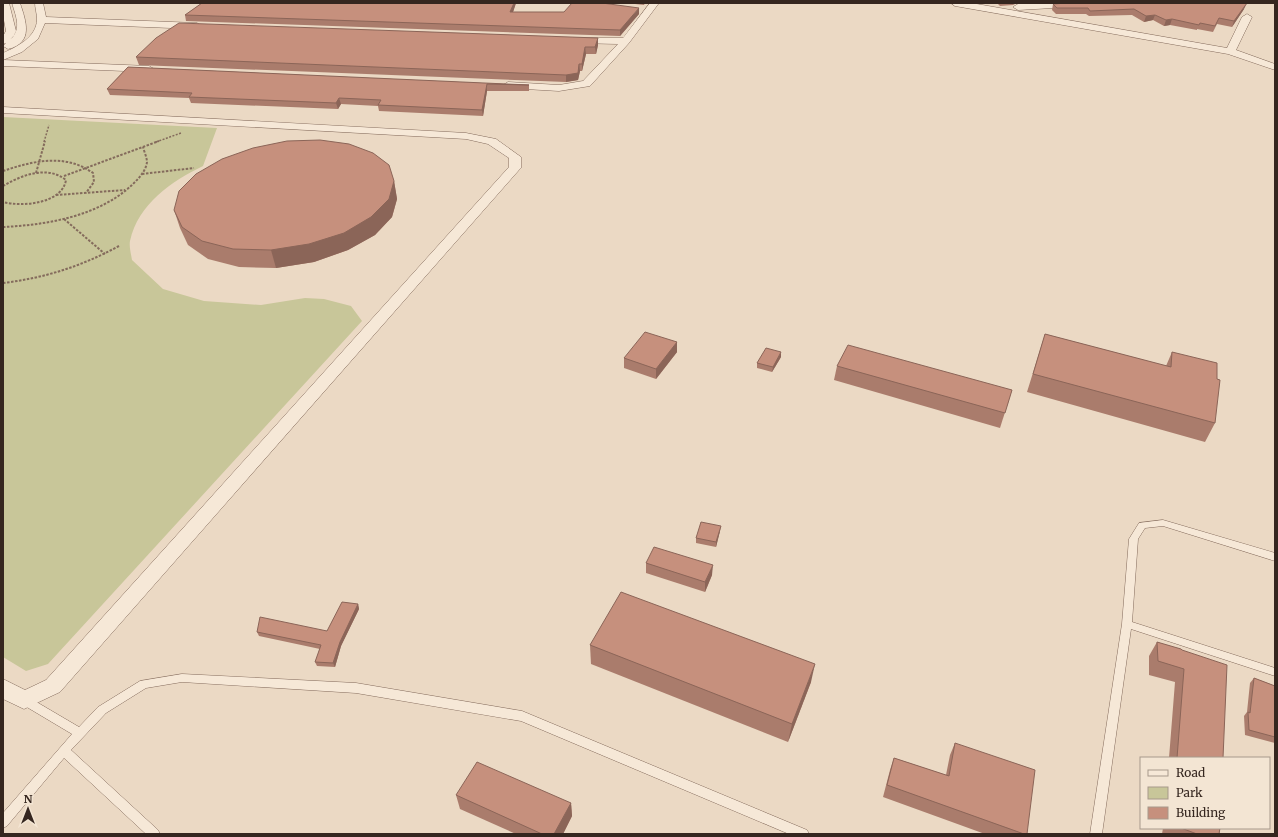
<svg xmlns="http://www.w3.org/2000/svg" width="1278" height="837" font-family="Merriweather,serif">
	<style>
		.green { fill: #c8c699 }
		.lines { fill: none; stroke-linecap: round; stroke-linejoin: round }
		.lane-casing { stroke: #846b5c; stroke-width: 1 }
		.street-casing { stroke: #846b5c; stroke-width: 1 }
		.path-far1 { stroke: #846b5c; stroke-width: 1.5; stroke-dasharray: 2 1.5; stroke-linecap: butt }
		.path { stroke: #846b5c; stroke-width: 2; stroke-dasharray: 2.5 1.5; stroke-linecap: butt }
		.lane { fill: #f6e8d7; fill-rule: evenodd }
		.street { fill: #f6e8d7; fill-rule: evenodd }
		.wall { fill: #aa7c6c }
		.shaded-wall { fill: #8b6558 }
		.building { fill: #c6907d; stroke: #8b6558 }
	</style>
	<rect width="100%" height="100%" fill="#ebd9c4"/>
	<!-- green -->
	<path class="green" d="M3,117L217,128L203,166C172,181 138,204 130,241C129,246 131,254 132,260L163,289L204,301L261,305L305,298L324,299L351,306L362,321L48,664L26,671L3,657Z"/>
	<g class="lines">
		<defs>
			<g id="lane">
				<polygon points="1163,520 1275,553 1275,561 1163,526 1145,528 1138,539 1132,622 1275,668 1275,676 1131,629 1102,834 1090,834 1122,624 1129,539 1139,523"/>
				<polygon points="182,674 356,683 522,711 807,830 809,834 789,834 521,721 356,693 182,682 146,688 106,713 71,750 158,830 160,834 146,834 64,758 7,826 3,828 3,813 72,734 20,703 19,700 20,697 24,695 28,697 79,727 98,707 140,681"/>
			</g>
			<g id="street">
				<path d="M3,3H9L16,31L13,37L8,41C23,31 16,17 12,3H20C26,21 34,43 8,49L3,46L6,43L3,44V36L6,31L3,15Z"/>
				<path d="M35,3H43L46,17L197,23L202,26L197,29L45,23L38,39L22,52L3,60V53C17,47 37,37 37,19C37,14 35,8 35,3Z"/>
				<polygon points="650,3 659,3 629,43 590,86 559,91 508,88 503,85 508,82 559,85 583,81 618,44 576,43 571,40 573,38 623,38"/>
				<polygon points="951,3 971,3 1227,48 1242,17 1247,14 1252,17 1236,50 1275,64 1275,70 1228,54 955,6"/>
				<polygon points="1041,3 1092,3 1088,6 1018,10 1013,7 1018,4"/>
				<polygon points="3,60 149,66 154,69 149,72 3,66"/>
				<polygon points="3,107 466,133 496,139 521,157 521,168 519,170 60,692 24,709 3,699 3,679 25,690 46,680 509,167 509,158 488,144 466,139 3,113"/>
			</g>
		</defs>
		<!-- lane casing -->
		<use href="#lane" class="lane-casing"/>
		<!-- street casing -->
		<use href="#street" class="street-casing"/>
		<!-- path-far1 -->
		<g class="path-far1">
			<polyline points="44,142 49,125"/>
			<polyline points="156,142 181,133"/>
		</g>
		<!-- path -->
		<g class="path">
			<path d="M3,171C33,161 65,153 93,173L94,182L86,193"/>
			<polyline points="36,173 45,141"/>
			<polyline points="142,174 194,168"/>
			<polyline points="64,176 159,141"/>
			<path d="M3,186C22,175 47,165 66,180C62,204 22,207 3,202"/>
			<polyline points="56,195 125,190"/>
			<polyline points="64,219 105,254"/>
			<path d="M3,227C47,225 99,216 132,185C139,178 146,171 147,162C147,158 144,151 143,147"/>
			<path d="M3,283C45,278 82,266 119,246"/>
		</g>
		<!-- lane -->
		<use href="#lane" class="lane"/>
		<!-- street -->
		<use href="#street" class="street"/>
	</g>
	<!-- wall -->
	<g class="wall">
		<polygon points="95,3 132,3 131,4 95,4"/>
		<polygon points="202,3 516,3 513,12 639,14 620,36 186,21 185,15"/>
		<polygon points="626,3 645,3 644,5"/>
		<polygon points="997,3 1017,3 1013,5 1000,6"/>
		<polygon points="1053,4 1244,9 1232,27 1217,24 1213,32 1197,29 1197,30 1170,25 1164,26 1153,20 1144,22 1132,15 1089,16 1086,14 1056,14 1052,10"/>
		<polygon points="598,38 598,45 596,54 586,54 582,71 580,71 578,80 566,82 139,65 136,57"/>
		<polygon points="128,67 529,85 529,91 487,91 483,116 379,111 378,106 341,104 338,109 191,103 189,98 110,95 107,89"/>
		<polygon points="394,181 397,199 392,217 375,235 348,250 314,262 276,268 239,267 208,259 188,245 180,228 174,210"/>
		<polygon points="1045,334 1166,366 1172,352 1215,423 1205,442 1027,392"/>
		<polygon points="677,342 677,352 656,379 624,368 624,358"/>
		<polygon points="781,357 772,372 757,368 757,363"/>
		<polygon points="837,366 1012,390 1000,428 834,380"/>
		<polygon points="720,531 716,547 696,543 696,538"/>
		<polygon points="646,563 712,575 705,592 646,573"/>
		<polygon points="358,604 359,609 341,646 335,667 317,666 315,662 320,649 259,636 257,632 327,631"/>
		<polygon points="1157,642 1182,650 1223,758 1169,758 1175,682 1149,675 1149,656"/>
		<polygon points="590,645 811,682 788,742 591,664"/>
		<polygon points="1254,678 1275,686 1275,743 1245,735 1244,716 1247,712 1250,683"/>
		<polygon points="955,743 1024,834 985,834 883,797 890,770 894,758 946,775 950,755"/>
		<polygon points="456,795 571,803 572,816 563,834 516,834 460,809"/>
		<polygon points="1163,828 1220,828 1219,834 1162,834"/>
	</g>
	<!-- shaded-wall -->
	<g class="shaded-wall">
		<polygon points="514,3 516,3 511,18 510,12"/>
		<polygon points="1247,3 1244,9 1232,27 1234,21"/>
		<polygon points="639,8 639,14 620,36 620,30"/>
		<polygon points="1155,15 1153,20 1144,22 1146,16"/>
		<polygon points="1172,19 1170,25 1164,26 1166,20"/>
		<polygon points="598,38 598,45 596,54 595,47"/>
		<polygon points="585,47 586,54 582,71 582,64"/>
		<polygon points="579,64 580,71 578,80 566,82 566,75"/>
		<polygon points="487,84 487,91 483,116 482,110"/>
		<polygon points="339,98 341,104 338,109 336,103"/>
		<polygon points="394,181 397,199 392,217 375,235 348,250 314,262 276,268 271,250"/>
		<polygon points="677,342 677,352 656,379 656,369"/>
		<polygon points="781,352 781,357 772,372 773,367"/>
		<polygon points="721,526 720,531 716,547 716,542"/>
		<polygon points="713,565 712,575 705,592 705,582"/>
		<polygon points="358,604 359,609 341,646 335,667 333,663 340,642"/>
		<polygon points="815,664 811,682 788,742 792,724"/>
		<polygon points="571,803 572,816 563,834 554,834"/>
	</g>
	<!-- building -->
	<g class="building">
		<polygon points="202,3 514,3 510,12 564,12 572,3 602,3 639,8 620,30 185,15"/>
		<polygon points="1068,3 1247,3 1234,21 1219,18 1215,26 1200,23 1199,25 1172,19 1166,20 1155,15 1146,16 1134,9 1090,11 1088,8 1057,8 1053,4"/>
		<polygon points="179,23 598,38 595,47 585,47 582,64 579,64 578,73 566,75 136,57 156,38"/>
		<polygon points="128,67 529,85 487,84 482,110 378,105 381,100 339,98 336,103 189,97 192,93 107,89"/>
		<polygon points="320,140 349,144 373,153 389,165 394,181 389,199 371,217 344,233 309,244 271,250 233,249 202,241 182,227 174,210 179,191 196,174 222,159 253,148 287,141"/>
		<polygon points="645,332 677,342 656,369 624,358"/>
		<polygon points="1045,334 1171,367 1172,352 1217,363 1217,379 1220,380 1215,423 1033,374"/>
		<polygon points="848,345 1012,390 1005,413 837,366"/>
		<polygon points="766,348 781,352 773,367 757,363"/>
		<polygon points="701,522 721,526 716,542 696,538"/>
		<polygon points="654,547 713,565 705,582 646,563"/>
		<polygon points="621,592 815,664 792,724 590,645"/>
		<polygon points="342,602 358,604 340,642 333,663 315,662 321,645 257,632 260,617 327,631"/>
		<polygon points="1157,642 1181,649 1182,650 1227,665 1223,758 1177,758 1184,669 1158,661"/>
		<polygon points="1254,678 1275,686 1275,737 1249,730 1248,712 1250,713"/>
		<polygon points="955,743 1035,770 1027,834 1024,834 887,785 894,758 949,776"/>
		<polygon points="477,762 571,803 554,834 542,834 456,795"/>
		<polygon points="1181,828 1220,828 1219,834 1197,834"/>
	</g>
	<!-- border -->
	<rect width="1278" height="837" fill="none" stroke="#35261f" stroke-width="8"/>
	<!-- legend -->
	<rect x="1140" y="757" width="130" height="72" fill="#f3e5d3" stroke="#a7998b"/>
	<rect x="1148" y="770" width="20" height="6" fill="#f6e8d7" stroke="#a7998b"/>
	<text x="1176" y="777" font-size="12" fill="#35261f">Road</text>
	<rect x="1148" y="787" width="20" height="12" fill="#c8c699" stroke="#a7998b"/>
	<text x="1176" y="797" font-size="12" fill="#35261f">Park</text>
	<rect x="1148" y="807" width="20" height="12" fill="#c6907d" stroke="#a7998b"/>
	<text x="1176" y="817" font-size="12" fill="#35261f">Building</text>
	<!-- north arrow -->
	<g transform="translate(28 809)" stroke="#f3e5d3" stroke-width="3" paint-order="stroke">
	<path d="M0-3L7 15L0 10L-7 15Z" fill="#35261f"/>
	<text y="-6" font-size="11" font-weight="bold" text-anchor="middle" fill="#35261f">N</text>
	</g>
</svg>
